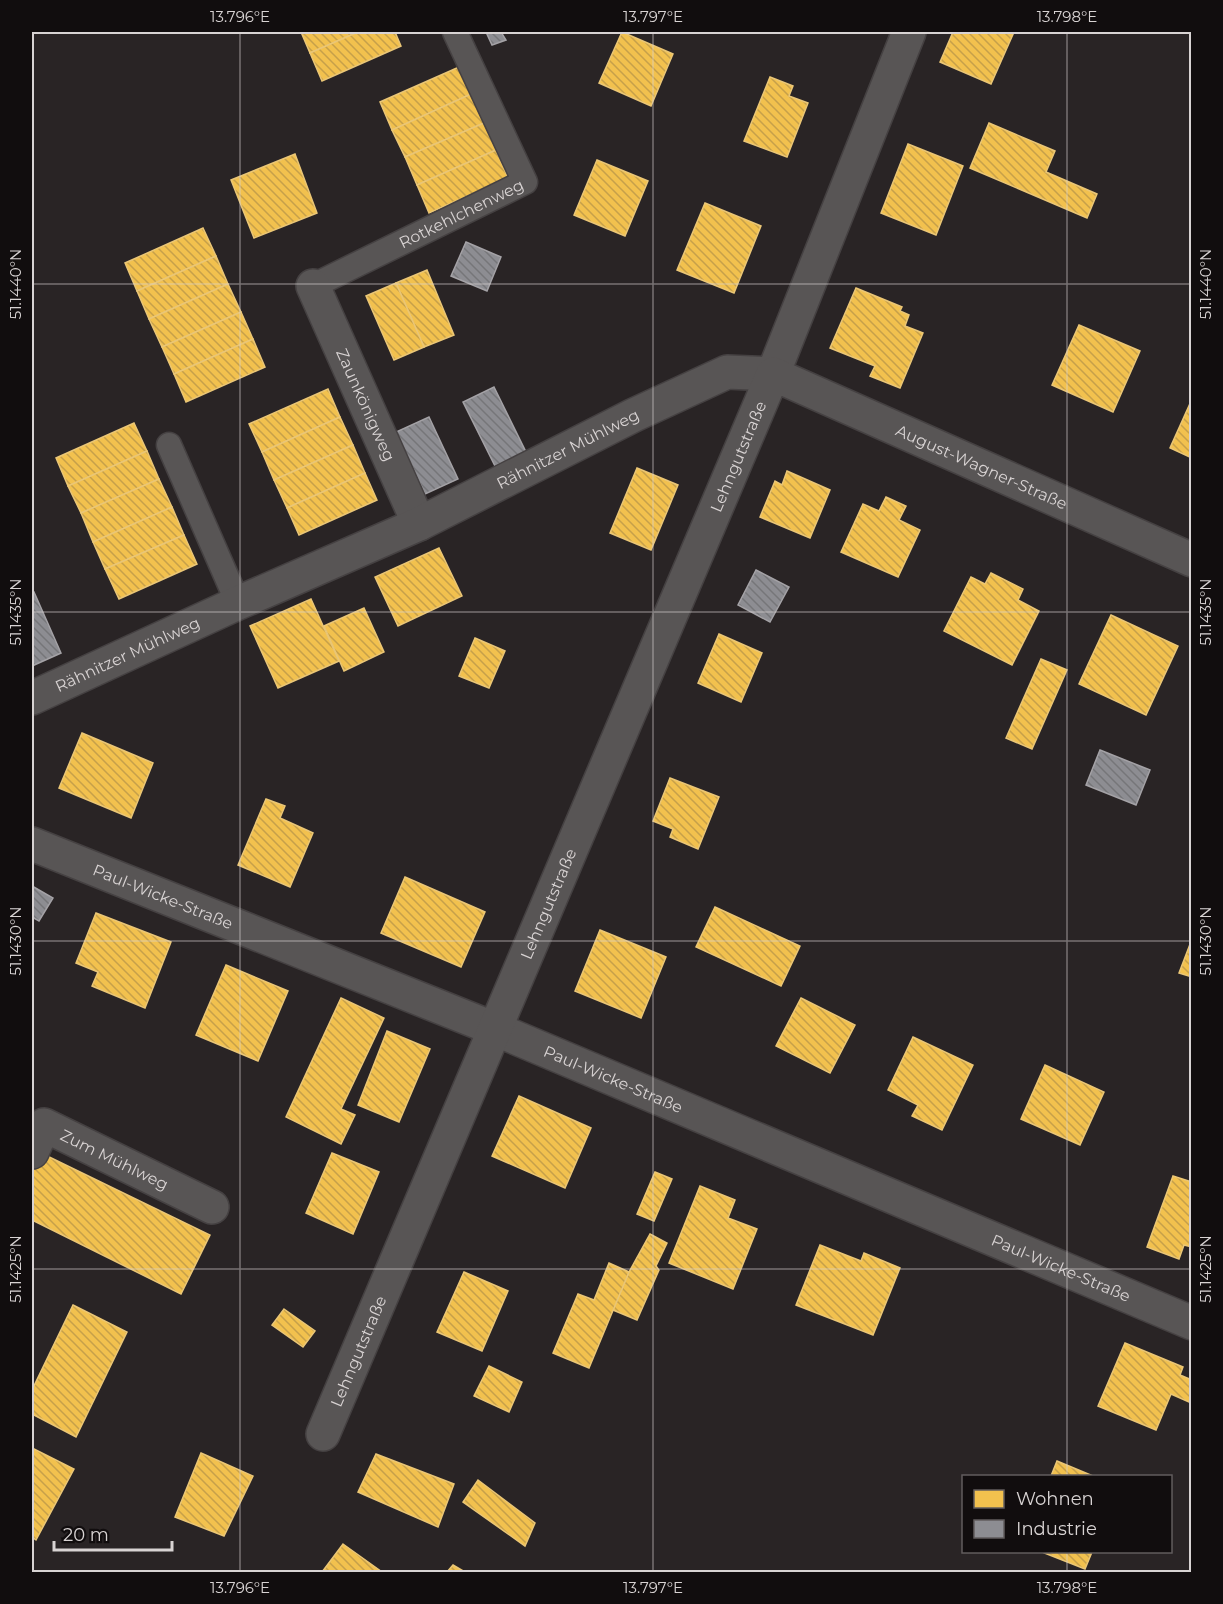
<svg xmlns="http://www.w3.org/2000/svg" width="1223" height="1604" font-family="Montserrat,sans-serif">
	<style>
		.homes { fill: url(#homes-back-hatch); stroke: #eac676; stroke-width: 1.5 }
		.industry { fill: url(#industry-back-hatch); stroke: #a4a2a6; stroke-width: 1.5 }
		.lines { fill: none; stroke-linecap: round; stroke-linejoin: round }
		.lane-casing { stroke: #454142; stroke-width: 27 }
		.street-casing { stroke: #454142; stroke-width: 36 }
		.lane { stroke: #585555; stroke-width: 24 }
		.street { stroke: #585555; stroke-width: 33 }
		.ticks { fill: none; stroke: #d8d3d3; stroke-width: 1.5; stroke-opacity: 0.45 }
		.labels { text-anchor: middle; stroke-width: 6; stroke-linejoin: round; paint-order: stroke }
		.street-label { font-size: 16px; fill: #d8d3d3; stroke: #110d0e }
		.neatline { fill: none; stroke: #d8d3d3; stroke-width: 2 }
		.ticks-label { font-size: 15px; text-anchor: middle; fill: #d8d3d3 }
	</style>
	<defs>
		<pattern id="homes-back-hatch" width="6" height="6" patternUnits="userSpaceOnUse" patternTransform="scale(1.5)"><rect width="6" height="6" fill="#f2c14e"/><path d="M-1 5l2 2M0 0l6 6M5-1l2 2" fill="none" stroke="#c6a04a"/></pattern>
		<pattern id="industry-back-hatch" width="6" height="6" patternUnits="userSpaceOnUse" patternTransform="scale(1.5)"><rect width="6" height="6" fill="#8d8d92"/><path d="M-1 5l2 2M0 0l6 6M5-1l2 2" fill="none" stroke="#767679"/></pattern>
	</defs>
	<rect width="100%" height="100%" fill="#292425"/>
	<!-- homes -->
	<g class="homes">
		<polygon points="301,32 358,32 310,53"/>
		<polygon points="358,32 395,32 401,46 322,81 310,53"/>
		<polygon points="622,32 673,54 651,106 599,83"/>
		<polygon points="953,32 1014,32 991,84 940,62"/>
		<polygon points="459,67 471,94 392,130 380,102"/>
		<polygon points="770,77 793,86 789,96 808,103 787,157 744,141"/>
		<polygon points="471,94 484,123 405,157 392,130"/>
		<polygon points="484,123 496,150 417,185 405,157"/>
		<polygon points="989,123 1055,151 1046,172 1097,194 1087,218 970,168"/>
		<polygon points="908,144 963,166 936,235 881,213"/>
		<polygon points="496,150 508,178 429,213 417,185"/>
		<polygon points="295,154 317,213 254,238 231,180"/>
		<polygon points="597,160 648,181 625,236 574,215"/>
		<polygon points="705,203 761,226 734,293 677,270"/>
		<polygon points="203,228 216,256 137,291 125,263"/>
		<polygon points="216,256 228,284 149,319 137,291"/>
		<polygon points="427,270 454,335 424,347 396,283"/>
		<polygon points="396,283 424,347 394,360 366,296"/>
		<polygon points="228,284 241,312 162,347 149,319"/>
		<polygon points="856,288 902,307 900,311 909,315 905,326 923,333 900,388 870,376 875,366 830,348"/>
		<polygon points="241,312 253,339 174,374 162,347"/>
		<polygon points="1079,325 1140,351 1113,412 1052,385"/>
		<polygon points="253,339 265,367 186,402 174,374"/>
		<polygon points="328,389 340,417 262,452 249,424"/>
		<polygon points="1192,399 1192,458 1170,448"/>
		<polygon points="340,417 353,445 274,480 262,452"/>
		<polygon points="134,423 147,451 68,486 56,458"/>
		<polygon points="353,445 365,473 287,508 274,480"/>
		<polygon points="147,451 159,479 81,513 68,486"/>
		<polygon points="637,468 678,485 651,550 610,533"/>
		<polygon points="787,471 830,490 810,538 760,517 775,481 782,485"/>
		<polygon points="365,473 377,500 299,535 287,508"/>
		<polygon points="159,479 172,507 93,542 81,513"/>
		<polygon points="886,497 906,506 899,520 920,530 898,577 841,552 863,504 879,511"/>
		<polygon points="172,507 184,535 105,569 93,542"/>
		<polygon points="184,535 197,564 119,599 105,569"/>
		<polygon points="439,548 462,596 398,626 375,577"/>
		<polygon points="991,573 1023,589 1018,600 1039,611 1012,665 944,631 971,577 985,584"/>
		<polygon points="311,599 339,661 278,688 250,626"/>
		<polygon points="364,608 384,652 344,671 324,626"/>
		<polygon points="1111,615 1178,646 1146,715 1079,684"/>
		<polygon points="719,634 762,653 741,702 698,683"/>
		<polygon points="475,638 505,651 489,688 459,676"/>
		<polygon points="1041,659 1067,670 1032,749 1006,738"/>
		<polygon points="82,733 153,763 131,818 59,788"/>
		<polygon points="670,778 719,797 698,849 670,837 673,829 653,821"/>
		<polygon points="266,799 285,806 280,818 313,833 290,887 238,865"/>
		<polygon points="405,877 485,912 461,967 381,933"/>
		<polygon points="715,907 800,946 781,986 696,947"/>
		<polygon points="96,913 171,942 145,1008 92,986 98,972 76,963"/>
		<polygon points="600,930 666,957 641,1018 575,991"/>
		<polygon points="1192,939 1192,977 1179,973"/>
		<polygon points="226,965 288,991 258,1061 196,1035"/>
		<polygon points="341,998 384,1018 341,1109 355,1115 341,1144 286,1117"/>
		<polygon points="801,998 855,1025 830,1073 776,1046"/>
		<polygon points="387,1031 430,1049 399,1122 358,1105"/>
		<polygon points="913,1037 973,1065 942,1130 912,1116 918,1105 888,1090"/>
		<polygon points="1045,1065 1104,1092 1080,1145 1021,1119"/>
		<polygon points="519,1096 591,1128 565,1188 492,1156"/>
		<polygon points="41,1153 210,1235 181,1294 32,1220 32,1173"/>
		<polygon points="332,1153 379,1172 353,1234 306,1213"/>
		<polygon points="655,1172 672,1179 654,1221 637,1214"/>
		<polygon points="1173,1176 1192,1182 1192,1247 1184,1245 1179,1259 1147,1247"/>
		<polygon points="700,1186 735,1200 728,1218 757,1229 733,1289 669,1263"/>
		<polygon points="650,1234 667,1243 656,1266 659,1270 637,1320 613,1310 629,1272"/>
		<polygon points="820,1245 861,1261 864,1253 900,1268 873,1335 796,1305"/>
		<polygon points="609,1263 629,1272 589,1368 553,1353 578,1294 594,1300"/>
		<polygon points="464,1272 508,1291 482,1351 437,1332"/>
		<polygon points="73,1305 127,1332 76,1437 32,1414 32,1390"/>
		<polygon points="284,1309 315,1331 303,1347 272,1325"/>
		<polygon points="1125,1343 1183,1367 1180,1375 1192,1380 1192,1394 1189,1402 1171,1394 1156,1430 1098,1406"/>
		<polygon points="489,1366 522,1382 509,1412 474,1396"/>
		<polygon points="32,1448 74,1469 36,1540 32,1537"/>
		<polygon points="201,1453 253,1476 224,1536 175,1517"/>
		<polygon points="376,1454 454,1484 438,1527 358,1492"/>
		<polygon points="1057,1461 1093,1476 1051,1476"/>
		<polygon points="478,1480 535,1523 525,1546 463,1502"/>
		<polygon points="343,1544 382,1572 322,1572"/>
		<polygon points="1042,1552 1092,1552 1085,1569"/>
		<polygon points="453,1565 465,1572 447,1572"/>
	</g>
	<!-- industry -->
	<g class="industry">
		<polygon points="486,32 501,32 506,40 492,45"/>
		<polygon points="466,242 501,257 487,291 451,276"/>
		<polygon points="494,387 526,452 495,466 463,402"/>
		<polygon points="429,417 458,479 425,494 396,432"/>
		<polygon points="756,570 789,587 770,622 738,605"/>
		<polygon points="34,592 61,653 32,666 32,593"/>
		<polygon points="1100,750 1150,770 1136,805 1086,785"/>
		<polygon points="32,886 53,898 39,921 32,917"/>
	</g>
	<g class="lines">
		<defs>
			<g id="lane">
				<path id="s1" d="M313,286L525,182L455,32"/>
				<polyline points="169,445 238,603"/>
			</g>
			<g id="street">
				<path id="s2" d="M313,286L419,524"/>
				<path id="s3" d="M32,698L238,603L419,524L634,415L727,372L773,374L909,32"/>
				<path id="s4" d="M32,844L495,1029L1192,1323"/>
				<path id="s5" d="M32,1152L44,1125L212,1207"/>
				<path id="s6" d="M323,1434L773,374L1192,560"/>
			</g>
		</defs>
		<!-- lane casing -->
		<use href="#lane" class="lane-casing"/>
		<!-- street casing -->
		<use href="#street" class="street-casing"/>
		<!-- lane -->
		<use href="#lane" class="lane"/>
		<!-- street -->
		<use href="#street" class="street"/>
	</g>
	<!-- ticks -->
	<path class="ticks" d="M240,32V1572M653,32V1572M1067,32V1476M32,284H1192M32,612H1192M32,941H1192M32,1269H1192M1067,1552V1572"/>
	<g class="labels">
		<!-- street labels -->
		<g class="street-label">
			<text dy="6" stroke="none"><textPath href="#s1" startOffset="165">Rotkehlchenweg</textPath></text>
			<text dy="6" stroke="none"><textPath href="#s2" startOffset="130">Zaunkönigweg</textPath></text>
			<text dy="6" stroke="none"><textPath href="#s3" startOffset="591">Rähnitzer Mühlweg</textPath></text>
			<text dy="6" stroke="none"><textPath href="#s6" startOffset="1062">Lehngutstraße</textPath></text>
			<text dy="6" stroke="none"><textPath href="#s6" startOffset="1380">August-Wagner-Straße</textPath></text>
			<text dy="6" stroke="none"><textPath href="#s3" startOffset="105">Rähnitzer Mühlweg</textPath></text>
			<text dy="6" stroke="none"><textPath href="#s4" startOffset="141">Paul-Wicke-Straße</textPath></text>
			<text dy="6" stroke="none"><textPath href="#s6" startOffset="576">Lehngutstraße</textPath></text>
			<text dy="6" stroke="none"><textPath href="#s4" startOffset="627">Paul-Wicke-Straße</textPath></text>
			<text dy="6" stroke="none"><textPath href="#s5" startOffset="108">Zum Mühlweg</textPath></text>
			<text dy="6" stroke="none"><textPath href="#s4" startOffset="1113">Paul-Wicke-Straße</textPath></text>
			<text dy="6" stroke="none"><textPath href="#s6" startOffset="90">Lehngutstraße</textPath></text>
		</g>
	</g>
	<!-- border -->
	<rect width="1223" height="1604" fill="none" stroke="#110d0e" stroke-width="66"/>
	<!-- legend -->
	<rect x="962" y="1475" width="210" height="78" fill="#110d0e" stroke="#615c5d" stroke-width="1.5"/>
	<rect x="974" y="1490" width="30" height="18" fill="#f2c14e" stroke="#615c5d" stroke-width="1.5"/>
	<text x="1016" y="1505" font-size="18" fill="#d8d3d3">Wohnen</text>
	<rect x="974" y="1520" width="30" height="18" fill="#8d8d92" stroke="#615c5d" stroke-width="1.5"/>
	<text x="1016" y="1535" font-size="18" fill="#d8d3d3">Industrie</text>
	<!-- scale -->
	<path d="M54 1541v9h118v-9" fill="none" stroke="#d8d3d3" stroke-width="3"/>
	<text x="63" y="1541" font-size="18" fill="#d8d3d3" stroke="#110d0e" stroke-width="4.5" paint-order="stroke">20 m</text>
	<rect x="33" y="33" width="1157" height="1538" class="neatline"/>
	<g class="ticks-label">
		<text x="240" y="22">13.796°E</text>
		<text x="653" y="22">13.797°E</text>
		<text x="1067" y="22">13.798°E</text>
		<text transform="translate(16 284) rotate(-90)" y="5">51.1440°N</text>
		<text transform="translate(1206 284) rotate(-90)" y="5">51.1440°N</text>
		<text transform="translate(16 612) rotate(-90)" y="5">51.1435°N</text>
		<text transform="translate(1206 612) rotate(-90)" y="5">51.1435°N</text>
		<text transform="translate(16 941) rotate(-90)" y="5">51.1430°N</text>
		<text transform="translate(1206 941) rotate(-90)" y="5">51.1430°N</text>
		<text transform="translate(16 1269) rotate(-90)" y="5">51.1425°N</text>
		<text transform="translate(1206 1269) rotate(-90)" y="5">51.1425°N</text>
		<text x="240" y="1593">13.796°E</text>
		<text x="653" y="1593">13.797°E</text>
		<text x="1067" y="1593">13.798°E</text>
	</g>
</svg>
